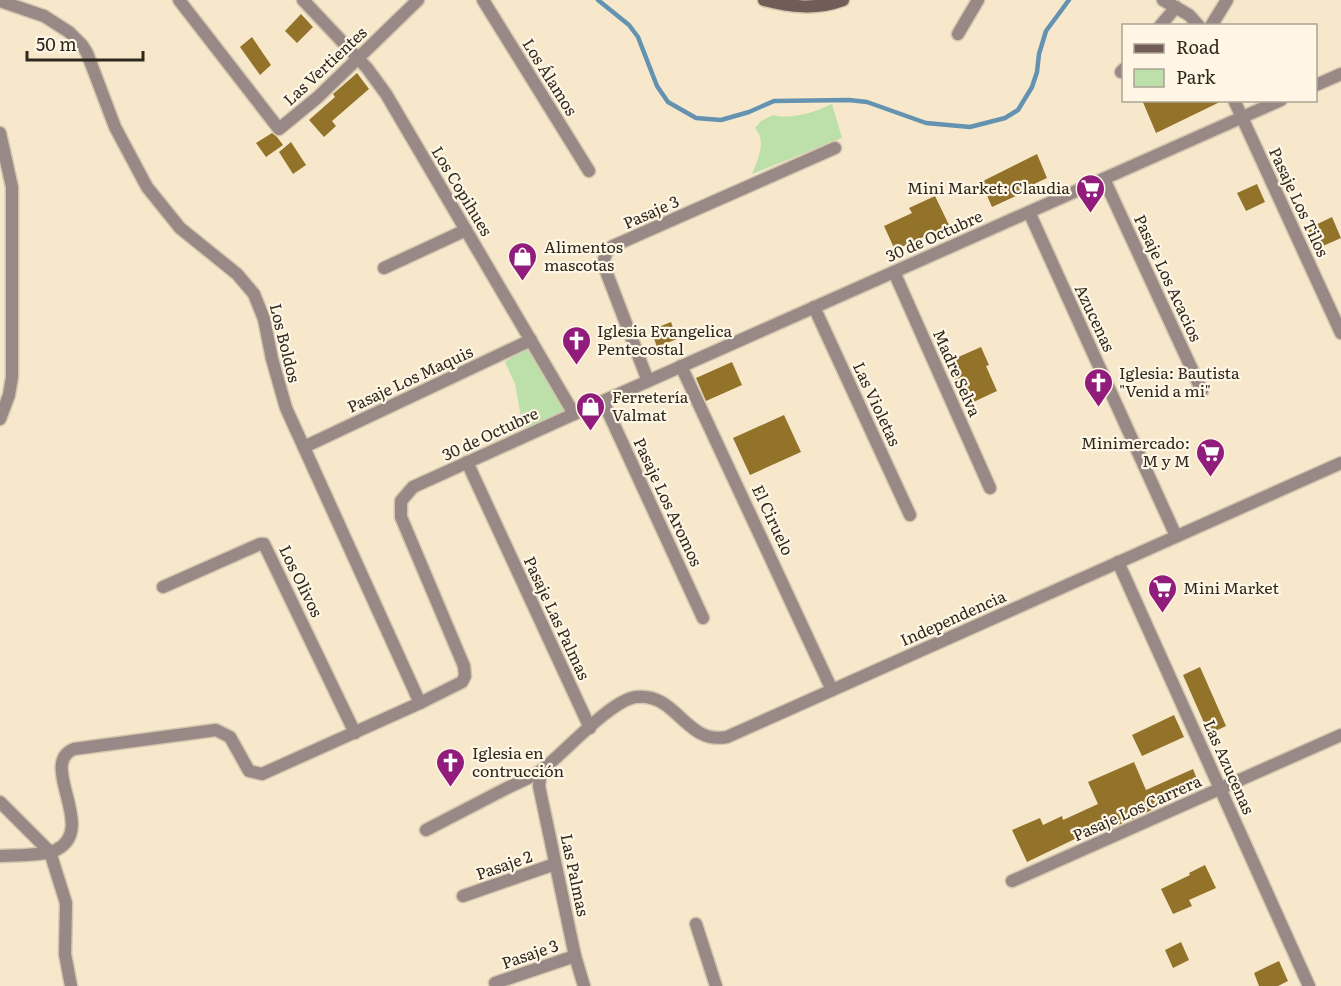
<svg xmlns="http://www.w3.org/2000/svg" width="1341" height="986" font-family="Literata,serif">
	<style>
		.green { fill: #bddfa9 }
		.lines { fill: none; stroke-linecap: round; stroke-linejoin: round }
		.stream { stroke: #6493b2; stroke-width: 4.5 }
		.building { fill: #93732a }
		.street-casing { stroke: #d3c6ad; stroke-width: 15 }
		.secondary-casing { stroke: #d3c6ad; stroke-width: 15 }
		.street { stroke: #988987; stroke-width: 12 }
		.secondary { stroke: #715c58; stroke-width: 12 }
		.labels { text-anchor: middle; stroke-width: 4.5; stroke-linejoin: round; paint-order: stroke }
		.street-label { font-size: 16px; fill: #2e291e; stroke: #fff6e5 }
		.poi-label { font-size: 16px; fill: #2e291e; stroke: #fff6e5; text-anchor: start }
	</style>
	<rect width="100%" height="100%" fill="#f7e8cc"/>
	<!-- green -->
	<g class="green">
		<path d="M832,104L842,138L752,174C758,159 767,142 755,128L761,121L773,115C790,120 816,112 832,104Z"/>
		<polygon points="530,345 571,412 523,428 515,384 505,362"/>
	</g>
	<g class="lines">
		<!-- stream -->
		<polyline class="stream" points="598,0 629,25 638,37 657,86 668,102 696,118 721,120 749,112 774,101 849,100 867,102 926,123 970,127 1005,118 1018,110 1032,87 1037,72 1039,54 1046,31 1069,0"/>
	</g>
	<!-- building -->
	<g class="building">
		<polygon points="301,14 313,27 297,43 285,31"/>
		<polygon points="252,37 271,65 260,75 240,47"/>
		<polygon points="357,73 369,89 332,121 336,126 324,137 309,120 335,97 333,94"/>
		<polygon points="1142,100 1224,100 1156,133"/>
		<polygon points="272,133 277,137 283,145 266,157 256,143"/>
		<polygon points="291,142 306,165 293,174 279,152"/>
		<polygon points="1037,154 1047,178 1017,192 1018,195 992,207 981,182"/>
		<polygon points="1257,184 1265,202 1246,211 1237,193"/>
		<polygon points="935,196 949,225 895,250 884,226 912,213 909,208"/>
		<polygon points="1332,217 1341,238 1314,250 1305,230"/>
		<polygon points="671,322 677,339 657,347 651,330"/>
		<polygon points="981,347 989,365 986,366 997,391 967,405 947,362"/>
		<polygon points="732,362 742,385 706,401 696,378"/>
		<polygon points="784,415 801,452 750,475 733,438"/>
		<polygon points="1200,667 1226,726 1209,734 1183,675"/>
		<polygon points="1174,715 1184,737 1142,756 1132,735"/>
		<polygon points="1134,762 1146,790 1193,769 1199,784 1157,804 1158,807 1137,817 1104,831 1103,828 1079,837 1027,862 1012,830 1040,818 1043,825 1062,816 1063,820 1098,804 1088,782"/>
		<polygon points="1205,865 1216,888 1189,900 1192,906 1173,914 1161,889 1190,875 1189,873"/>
		<polygon points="1181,942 1189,960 1173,968 1165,950"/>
		<polygon points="1279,961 1288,981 1278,986 1259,986 1254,973"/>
	</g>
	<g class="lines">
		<defs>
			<g id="street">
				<polyline points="179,0 279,129 318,97 418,0"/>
				<polyline points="303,0 367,68 386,94 574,414"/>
				<polyline points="483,0 589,171"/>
				<polyline points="1163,0 1189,15 1199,26"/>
				<polyline points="0,1 44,16 69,32 82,45 87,53 115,127 147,187 180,228 237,274 254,294 264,319 272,359 286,408 420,703"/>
				<polyline points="1160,26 1176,7"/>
				<polyline points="1211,26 1227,0"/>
				<polyline points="958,34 978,0"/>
				<polyline points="1121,72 1124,69"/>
				<polyline points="1316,85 1341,74"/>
				<polyline points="1234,100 1341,333"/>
				<polyline points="0,133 12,187 12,377 9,395 0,419"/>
				<polyline points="1104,179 1202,391"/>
				<polyline points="1029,212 1176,536"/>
				<polyline points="384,268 466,230"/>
				<polyline points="894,272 990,488"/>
				<polyline points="814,307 910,515"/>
				<polyline points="681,366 832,690"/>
				<path d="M648,381L604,266C603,257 606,251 613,246L835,148"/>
				<polyline points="603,401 703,618"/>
				<polyline points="304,447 531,340"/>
				<polyline points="467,462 590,728"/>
				<polyline points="1118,562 1309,986"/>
				<polyline points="163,587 260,544 264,544 355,733"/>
				<polyline points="541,771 539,786 575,956 584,986"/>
				<polyline points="0,802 50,852 66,903 65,954 71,986"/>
				<path d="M426,830C453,816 480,802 507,788C519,782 533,777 543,769C565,752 611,700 636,697C677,692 685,745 727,737L1341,463"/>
				<path d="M0,856C15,855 43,856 56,850C99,829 37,764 74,749L216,730L230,737L249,771L262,774L420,703L462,682L465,676L464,666L401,517V501L413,487L574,414L1281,100"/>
				<polyline points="1012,881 1341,735"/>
				<polyline points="463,896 555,864"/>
				<polyline points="696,924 716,986"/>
				<polyline points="495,983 575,956"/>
			</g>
			<path id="secondary" d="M764,0C791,7 816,10 843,0"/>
		</defs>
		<!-- street casing -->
		<use href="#street" class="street-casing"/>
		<!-- secondary casing -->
		<use href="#secondary" class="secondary-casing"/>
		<!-- street -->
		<use href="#street" class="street"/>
		<!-- secondary -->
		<use href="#secondary" class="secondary"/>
	</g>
	<!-- icons -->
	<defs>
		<symbol id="supermarket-pin" viewBox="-11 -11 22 30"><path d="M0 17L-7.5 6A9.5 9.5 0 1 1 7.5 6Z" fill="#911c7b" stroke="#fff6e5"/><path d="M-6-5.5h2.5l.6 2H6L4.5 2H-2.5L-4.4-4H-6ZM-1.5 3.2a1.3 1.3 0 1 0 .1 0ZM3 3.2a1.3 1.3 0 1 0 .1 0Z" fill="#fff"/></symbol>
		<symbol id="shop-pin" viewBox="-11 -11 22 30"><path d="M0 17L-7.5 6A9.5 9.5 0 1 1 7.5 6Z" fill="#911c7b" stroke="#fff6e5"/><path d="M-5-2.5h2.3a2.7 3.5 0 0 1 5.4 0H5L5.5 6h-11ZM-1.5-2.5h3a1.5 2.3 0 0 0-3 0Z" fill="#fff"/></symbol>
		<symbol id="church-pin" viewBox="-11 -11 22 30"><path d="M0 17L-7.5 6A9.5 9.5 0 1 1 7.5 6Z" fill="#911c7b" stroke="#fff6e5"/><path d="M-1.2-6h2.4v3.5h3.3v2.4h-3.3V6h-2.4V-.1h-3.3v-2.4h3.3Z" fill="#fff"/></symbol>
	</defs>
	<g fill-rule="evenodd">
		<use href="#supermarket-pin" x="1074" y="172" width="33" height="45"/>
		<use href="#shop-pin" x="506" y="240" width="33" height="45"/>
		<use href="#church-pin" x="560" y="324" width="33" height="45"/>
		<use href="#church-pin" x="1082" y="366" width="33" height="45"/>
		<use href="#shop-pin" x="574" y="390" width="33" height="45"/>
		<use href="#supermarket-pin" x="1194" y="436" width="33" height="45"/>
		<use href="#supermarket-pin" x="1146" y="572" width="33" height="45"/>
		<use href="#church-pin" x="434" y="746" width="33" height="45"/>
	</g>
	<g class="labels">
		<!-- street labels -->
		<g class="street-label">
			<text transform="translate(325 66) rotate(-43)" y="6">Las Vertientes</text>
			<text transform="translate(550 77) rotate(58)" y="6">Los Álamos</text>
			<text transform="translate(462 191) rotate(59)" y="6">Los Copihues</text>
			<text transform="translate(1299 202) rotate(65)" y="6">Pasaje Los Tilos</text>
			<text transform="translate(651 212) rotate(-24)" y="6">Pasaje 3</text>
			<text transform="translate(934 236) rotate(-24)" y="6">30 de Octubre</text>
			<text transform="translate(1168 278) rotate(65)" y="6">Pasaje Los Acacios</text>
			<text transform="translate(1095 318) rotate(65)" y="6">Azucenas</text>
			<text transform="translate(285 343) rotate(76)" y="6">Los Boldos</text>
			<text transform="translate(957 373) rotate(66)" y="6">Madre Selva</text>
			<text transform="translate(410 379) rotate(-25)" y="6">Pasaje Los Maquis</text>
			<text transform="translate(877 404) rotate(65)" y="6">Las Violetas</text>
			<text transform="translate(490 434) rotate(-25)" y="6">30 de Octubre</text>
			<text transform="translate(668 502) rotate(65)" y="6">Pasaje Los Aromos</text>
			<text transform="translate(773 520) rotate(65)" y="6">El Ciruelo</text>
			<text transform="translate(301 581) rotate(64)" y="6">Los Olivos</text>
			<text transform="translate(557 618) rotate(65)" y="6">Pasaje Las Palmas</text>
			<text transform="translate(953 618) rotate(-24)" y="6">Independencia</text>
			<text transform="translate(1229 767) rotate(66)" y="6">Las Azucenas</text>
			<text transform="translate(1137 808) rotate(-24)" y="6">Pasaje Los Carrera</text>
			<text transform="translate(504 865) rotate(-19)" y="6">Pasaje 2</text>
			<text transform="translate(575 875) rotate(78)" y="6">Las Palmas</text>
			<text transform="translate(530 954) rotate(-19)" y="6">Pasaje 3</text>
		</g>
		<!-- poi labels -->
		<g class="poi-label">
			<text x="1070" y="194" text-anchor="end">Mini Market: Claudia</text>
			<text x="544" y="253">Alimentos<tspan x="544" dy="18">mascotas</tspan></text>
			<text x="597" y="337">Iglesia Evangelica<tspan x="597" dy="18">Pentecostal</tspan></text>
			<text x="1119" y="379">Iglesia: Bautista<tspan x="1119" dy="18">"Venid a mi"</tspan></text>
			<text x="612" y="403">Ferretería<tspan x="612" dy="18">Valmat</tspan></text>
			<text x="1190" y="449" text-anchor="end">Minimercado:<tspan x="1190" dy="18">M y M</tspan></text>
			<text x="1183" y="594">Mini Market</text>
			<text x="472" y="759">Iglesia en<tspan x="472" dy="18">contrucción</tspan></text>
		</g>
	</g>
	<!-- legend -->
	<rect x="1122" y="24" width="195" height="78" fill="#fff6e5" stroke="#aba495" stroke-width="1.5"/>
	<rect x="1134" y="44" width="30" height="9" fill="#715c58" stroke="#aba495" stroke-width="1.5"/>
	<text x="1176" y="54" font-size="18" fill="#2e291e">Road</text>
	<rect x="1134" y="69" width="30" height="18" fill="#bddfa9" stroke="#aba495" stroke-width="1.5"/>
	<text x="1176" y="84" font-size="18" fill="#2e291e">Park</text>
	<!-- scale -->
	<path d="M27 51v9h116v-9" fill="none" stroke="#2e291e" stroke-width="3"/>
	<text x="36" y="51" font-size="18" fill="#2e291e" stroke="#fff6e5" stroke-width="4.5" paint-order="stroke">50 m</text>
</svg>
